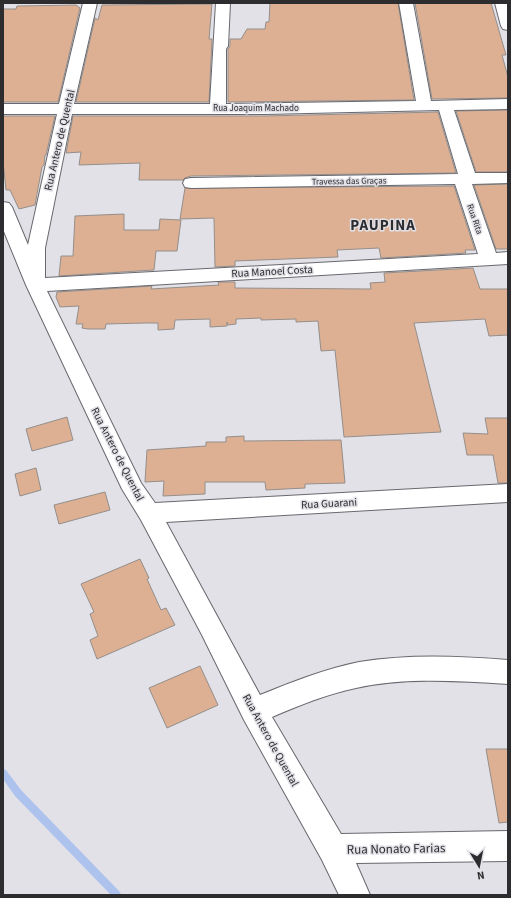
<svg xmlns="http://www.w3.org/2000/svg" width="511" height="898" font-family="'Source Sans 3',sans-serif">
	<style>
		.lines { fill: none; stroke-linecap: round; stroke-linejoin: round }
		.stream { fill: #adc3ee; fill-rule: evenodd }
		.building { fill: #ddb093; stroke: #948e8b }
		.minor-casing { stroke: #68686e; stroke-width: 2 }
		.minor { fill: #fff; fill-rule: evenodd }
		.labels { text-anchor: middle; stroke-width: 3; stroke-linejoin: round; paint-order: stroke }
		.far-street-label { font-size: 9px; fill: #2d2d2f; stroke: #e1e1e7 }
		.street-label { font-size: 11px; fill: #2d2d2f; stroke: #e1e1e7 }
		.near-street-label { font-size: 13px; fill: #2d2d2f; stroke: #e1e1e7 }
		.district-label { font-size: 15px; font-weight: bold; letter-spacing: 1px; fill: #2d2d2f; stroke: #e1e1e7 }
	</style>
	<rect width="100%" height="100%" fill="#e1e1e7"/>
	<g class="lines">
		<!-- stream -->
		<polygon class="stream" points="3,769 6,770 21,790 120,892 121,895 111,895 15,796 3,779"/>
	</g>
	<!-- building -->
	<g class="building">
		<polygon points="270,3 398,3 414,100 228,102 228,49 230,46 230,39 241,39 247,29 265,29 266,22 269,22"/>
		<polygon points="415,3 491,3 506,55 502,55 508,77 508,98 432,99"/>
		<polygon points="212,4 209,39 212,39 209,102 76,102 95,18 98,20 102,5"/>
		<polygon points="76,5 80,8 58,102 3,102 3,9 16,9 17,6"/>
		<polygon points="508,110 508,172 476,172 456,111"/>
		<polygon points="438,112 456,173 191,176 185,178 183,180 139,180 140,163 79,165 81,152 66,153 73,116 264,116"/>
		<polygon points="3,116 55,116 46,155 45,155 44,165 42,167 35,205 19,209 10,190 6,190 3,161"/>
		<polygon points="508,184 508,249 496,249 474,185"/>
		<polygon points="454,186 475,250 465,250 466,253 381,258 379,248 337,250 338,257 235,261 235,266 215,267 214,218 180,219 185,188"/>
		<polygon points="124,214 124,230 159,230 160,219 181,220 177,251 156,251 154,270 59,276 61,256 73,256 75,216"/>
		<polygon points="473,268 480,289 508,289 508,335 489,336 485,319 414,323 441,432 344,437 335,350 321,351 318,321 296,322 296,319 261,320 261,318 236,319 236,324 228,325 227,322 227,326 210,327 210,319 175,320 174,329 158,330 158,323 145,323 106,324 105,329 88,329 82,328 83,324 76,324 79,306 60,307 56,297 57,292 152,286 151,289 219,285 218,282 235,282 235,288 371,289 370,283 385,282 384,273"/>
		<polygon points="67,417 73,440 32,451 26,429"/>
		<polygon points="485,418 508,418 508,483 498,483 493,455 467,455 463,433 488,434"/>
		<polygon points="244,436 244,441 341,440 345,483 305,484 305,488 266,490 265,482 205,482 205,494 163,496 164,481 145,482 147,450 206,446 206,442 226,442 226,437"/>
		<polygon points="36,468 41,490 20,496 15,474"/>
		<polygon points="105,492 110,510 59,524 54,505"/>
		<polygon points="140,559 149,578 147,579 161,610 166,608 175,625 97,659 90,640 98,636 90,614 94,612 81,584"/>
		<polygon points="200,666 218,705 167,728 149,688"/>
		<polygon points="486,749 508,749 508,822 499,823"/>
	</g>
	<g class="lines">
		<defs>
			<g id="minor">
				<path d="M83,3H97L74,104H210L216,3H230L228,46L226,49V104L416,101L399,3H413L431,101L508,99V109L454,110L475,173H508V183L472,184L496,253L508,252V264L47,291L141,483L155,503L508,484V502L166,522L260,695C292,682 325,669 359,662C408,654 458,656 508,660V684C458,681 405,677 356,688C327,694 300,705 272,717L341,834L508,831V861L356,863L370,895H339L322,860L244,720L202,635L141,520L122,489L26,285L3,229V202L9,203L12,207L28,245L57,114H3V104H59ZM439,110L458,174L191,178L185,179L183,183L185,187L191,188L455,184L478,254L45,278V248L72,114H264Z"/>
				<polygon points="495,3 508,3 508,30 503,29 501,26"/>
			</g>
		</defs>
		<!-- minor casing -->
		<use href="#minor" class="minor-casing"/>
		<!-- minor -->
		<use href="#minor" class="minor"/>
	</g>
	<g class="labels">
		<!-- far-street labels -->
		<g class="far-street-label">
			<text x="256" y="111">Rua Joaquim Machado</text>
			<text transform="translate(349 181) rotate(-1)" y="3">Travessa das Graças</text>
			<text transform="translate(475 219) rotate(71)" y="3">Rua Rita</text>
		</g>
		<!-- street labels -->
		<g class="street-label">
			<text transform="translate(59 140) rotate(-77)" y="4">Rua Antero de Quental</text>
			<text transform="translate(272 271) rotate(-3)" y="4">Rua Manoel Costa</text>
			<text transform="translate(118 454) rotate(63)" y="4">Rua Antero de Quental</text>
			<text transform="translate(329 503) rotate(-3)" y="4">Rua Guarani</text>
			<text transform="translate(271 740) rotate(61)" y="4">Rua Antero de Quental</text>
		</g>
		<!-- near-street labels -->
		<g class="near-street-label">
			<text transform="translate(396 848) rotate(-1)" y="5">Rua Nonato Farias</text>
		</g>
		<!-- district labels -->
		<g class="district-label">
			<text x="383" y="230">PAUPINA</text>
		</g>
	</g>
	<!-- border -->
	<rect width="511" height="898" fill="none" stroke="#2d2d2f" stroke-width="8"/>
	<!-- north arrow -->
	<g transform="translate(479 866) rotate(170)" stroke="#e1e1e7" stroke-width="3" paint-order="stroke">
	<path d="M0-3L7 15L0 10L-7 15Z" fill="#2d2d2f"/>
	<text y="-6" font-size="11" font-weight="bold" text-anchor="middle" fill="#2d2d2f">N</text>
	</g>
</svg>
